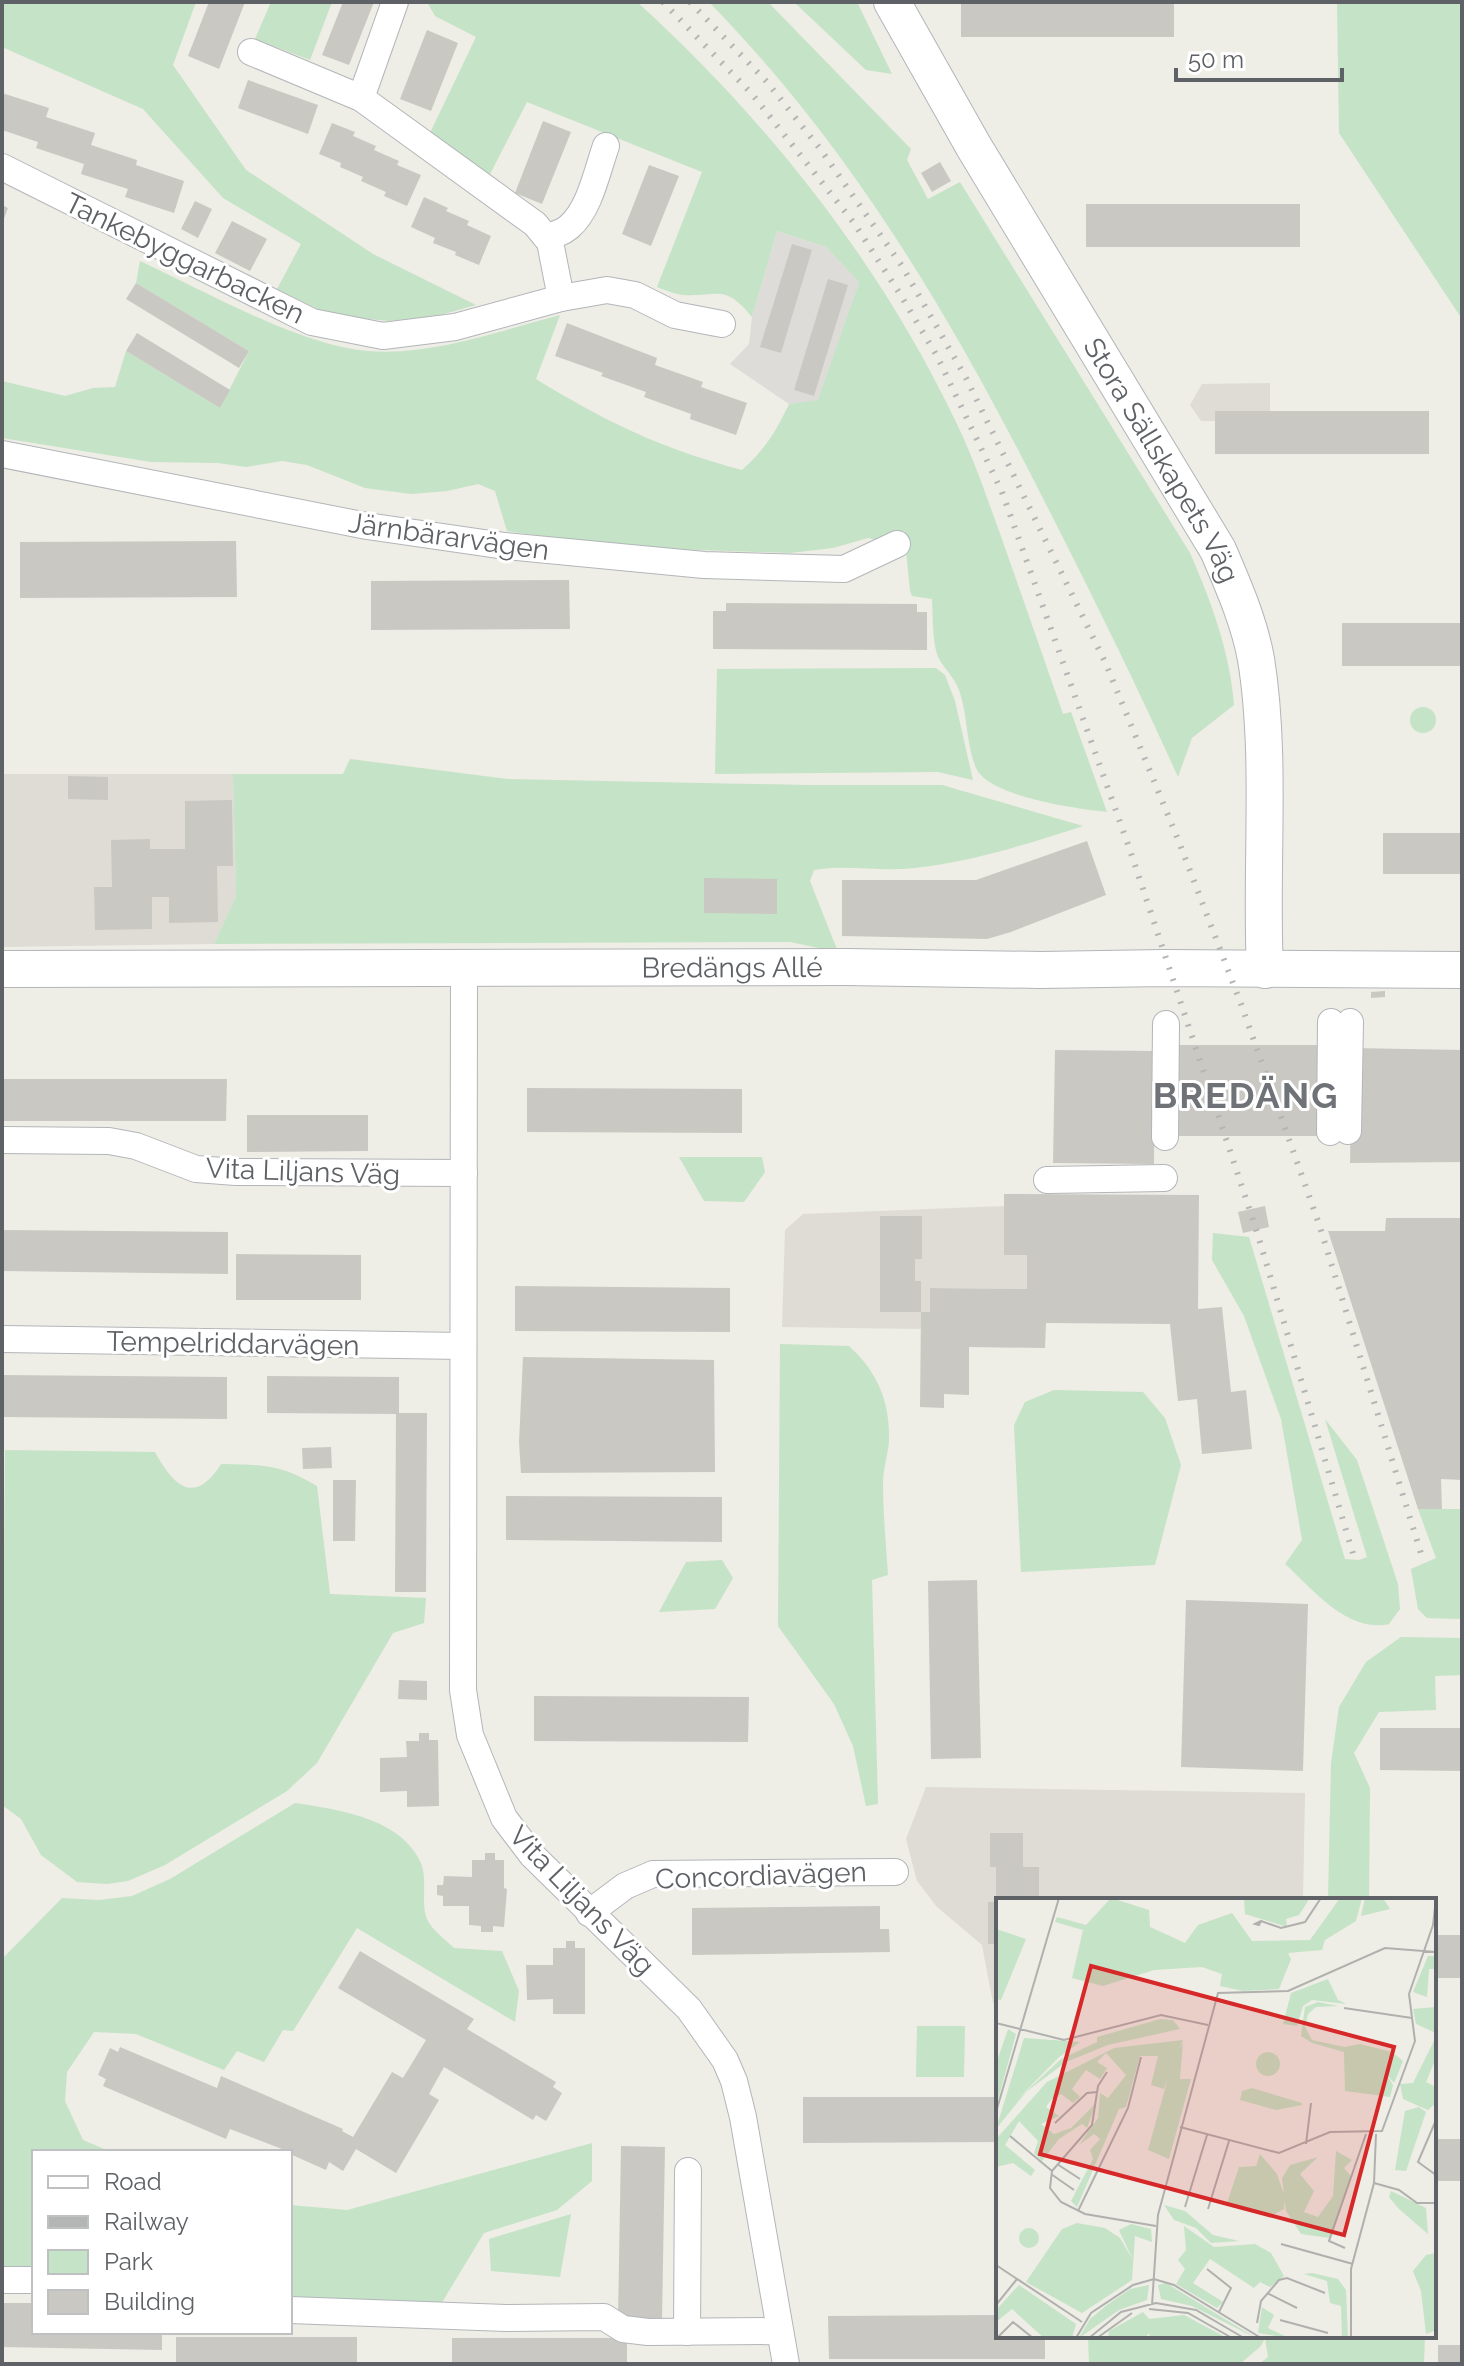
<svg xmlns="http://www.w3.org/2000/svg" width="1464" height="2366" font-family="Raleway,sans-serif">
	<style>
		.industrial { fill: #dddcd8 }
		.education { fill: #dedcd5 }
		.green { fill: #c5e3c6 }
		.building { fill: #cac8c3 }
		.lines { fill: none; stroke-linecap: round; stroke-linejoin: round }
		.street-casing { stroke: #b3b6b9; stroke-width: 28 }
		.secondary-casing { stroke: #b2b5b9; stroke-width: 38 }
		.street { stroke: #fff; stroke-width: 26 }
		.secondary { stroke: #fff; stroke-width: 36 }
		.rail { stroke: #b4b5b5; stroke-width: 6; stroke-dasharray: 2 10; stroke-linecap: butt }
		.labels { text-anchor: middle; stroke-width: 6; stroke-linejoin: round; paint-order: stroke }
		.street-label { font-size: 28px; fill: #5e6165; stroke: #fff }
		.district-label { font-size: 36px; font-weight: bold; letter-spacing: 2px; fill: #6f7377; stroke: #fff }
		.inset-road { fill: none; stroke: #b0b1ae; stroke-width: 2 }
		.view { fill: #d62828; fill-opacity: 0.15; stroke: #d62828; stroke-width: 4 }
		.inset-edge { fill: none; stroke: #5e6165; stroke-width: 4 }
	</style>
	<rect width="100%" height="100%" fill="#eeede6"/>
	<!-- industrial -->
	<polygon class="industrial" points="777,231 826,247 859,282 818,401 789,404 730,364 749,344 752,317"/>
	<!-- education -->
	<g class="education">
		<polygon points="1270,383 1270,411 1215,411 1215,421 1201,421 1190,405 1202,384"/>
		<polygon points="2,774 233,774 236,896 214,944 2,947"/>
		<polygon points="1004,1206 1004,1254 1027,1255 1027,1289 930,1288 930,1312 921,1312 921,1329 782,1327 785,1230 803,1214"/>
		<polygon points="926,1787 1305,1793 1303,1900 998,1900 998,2008 993,2003 982,1945 937,1907 917,1881 906,1839"/>
	</g>
	<!-- green -->
	<g class="green">
		<polygon points="2,2 196,2 173,65 246,170 373,254 476,305 437,316 389,321 330,315 277,289 301,244 223,198 143,109 2,47"/>
		<polygon points="271,2 332,2 310,60 255,39"/>
		<path d="M427,2H637C767,120 878,260 954,418C974,458 988,501 1003,542C1023,599 1043,656 1063,714L1071,712L1107,812C1078,809 989,797 976,768C966,745 968,715 959,690C955,677 940,665 937,654C932,638 933,616 932,599L912,596L910,591L904,531L890,543L868,538L833,548L790,553L611,547L507,531L495,491L478,484L447,491L411,494L365,488L307,465L282,461L246,467L218,463L151,462L2,438V381L65,396L93,388L115,387L126,351L220,408L249,351L136,283L140,261C203,290 300,346 368,351C432,356 499,331 560,315L536,379C606,422 662,449 742,470C764,451 777,430 789,404L818,400L859,282L826,247L777,231L752,317C724,283 719,297 683,295C674,294 665,290 657,287L702,172L527,102L487,180L428,137L476,37L435,16Z"/>
		<path d="M709,2H768L911,149L907,160L928,199L960,182L1190,553C1211,601 1230,652 1234,705L1192,738L1178,777C1139,690 1097,605 1054,520C958,329 859,156 709,2Z"/>
		<polygon points="794,2 857,2 892,74 866,70"/>
		<polygon points="1337,2 1462,2 1462,319 1339,133"/>
		<polygon points="936,668 945,675 955,701 973,780 938,772 715,774 717,669"/>
		<circle cx="1423" cy="720" r="13"/>
		<path d="M350,759L508,779L806,785H942L1083,826C1027,844 972,862 914,868C880,872 847,864 814,870L810,881L838,952L790,942L214,944L236,896L233,774H343Z"/>
		<polygon points="679,1157 762,1157 765,1172 744,1202 704,1201"/>
		<path d="M1213,1233L1249,1237L1345,1559L1359,1560L1367,1557L1325,1419L1357,1460L1398,1584L1400,1609L1389,1624C1347,1633 1314,1590 1285,1564L1302,1540L1281,1419L1244,1316L1212,1260Z"/>
		<path d="M780,1344L849,1346C875,1369 889,1399 889,1434C890,1450 883,1466 883,1483C883,1514 886,1544 888,1575L872,1580L878,1804L866,1806L853,1746L834,1704L778,1626Z"/>
		<polygon points="1054,1390 1143,1392 1165,1418 1181,1465 1155,1565 1021,1572 1014,1425 1025,1402"/>
		<path d="M5,1450L155,1452C173,1485 194,1507 221,1464C263,1465 280,1464 317,1486L330,1594L426,1598L424,1623L393,1633L317,1763L287,1791L165,1865L128,1881L107,1884L77,1882L41,1855L21,1819L2,1805Z"/>
		<polygon points="1418,1509 1462,1509 1462,1619 1427,1618 1418,1609 1411,1569 1436,1558"/>
		<polygon points="722,1560 733,1578 715,1609 659,1612 686,1562"/>
		<polygon points="1401,1637 1462,1638 1462,1675 1435,1676 1436,1710 1379,1712 1354,1753 1370,1788 1369,1900 1328,1900 1331,1763 1339,1707 1366,1662"/>
		<path d="M295,1803C336,1809 400,1818 420,1861C428,1877 421,1900 426,1916C429,1928 446,1940 454,1948L502,1951L519,1991L515,2022L357,1928L293,2031L283,2030L264,2062L237,2051L224,2070L136,2034L94,2032L67,2072L65,2101L83,2140L111,2152H34V2270L2,2269V1959L62,1898L99,1900L132,1896L170,1879Z"/>
		<polygon points="917,2026 965,2026 964,2077 916,2077"/>
		<polygon points="592,2143 592,2181 557,2210 484,2233 441,2304 290,2301 290,2205 347,2210"/>
		<polygon points="571,2214 560,2277 491,2271 489,2239"/>
		<polygon points="1088,2336 1425,2336 1424,2364 1259,2364 1268,2357 1265,2338 1261,2346 1240,2364 1089,2364"/>
	</g>
	<!-- building -->
	<g class="building">
		<polygon points="209,2 245,2 219,69 188,56"/>
		<polygon points="343,2 374,2 349,65 322,55"/>
		<rect x="961" y="2" width="213" height="35"/>
		<polygon points="427,30 458,43 431,111 400,99"/>
		<polygon points="248,80 318,105 308,134 238,108"/>
		<polygon points="2,93 49,108 46,117 95,133 91,145 137,160 136,165 184,181 174,213 125,197 128,189 81,174 84,164 36,148 38,142 2,130"/>
		<polygon points="543,121 571,132 542,204 515,193"/>
		<polygon points="332,123 355,132 353,136 376,146 374,150 399,161 397,165 421,175 407,206 384,196 386,192 361,181 363,177 340,167 341,163 319,154"/>
		<polygon points="940,162 951,181 932,192 921,173"/>
		<polygon points="649,165 679,176 651,246 622,234"/>
		<polygon points="424,197 448,208 446,211 469,221 467,225 491,236 479,265 455,255 456,252 433,243 435,238 411,227"/>
		<polygon points="195,201 212,209 198,238 181,229"/>
		<rect x="1086" y="204" width="214" height="43"/>
		<polygon points="2,205 8,208 2,224"/>
		<polygon points="232,221 267,239 250,271 215,253"/>
		<polygon points="792,244 812,250 781,353 760,347"/>
		<polygon points="828,279 848,285 814,396 794,390"/>
		<polygon points="136,283 249,351 239,368 126,299"/>
		<polygon points="567,323 657,358 655,365 703,382 701,387 747,403 736,435 690,419 691,414 644,397 646,392 601,376 603,373 555,356"/>
		<polygon points="137,333 230,390 220,408 126,351"/>
		<rect x="1215" y="411" width="214" height="43"/>
		<polygon points="236,541 237,597 20,598 20,542"/>
		<polygon points="569,580 570,629 371,630 371,581"/>
		<polygon points="726,603 917,604 917,612 927,612 927,650 713,649 713,611 726,611"/>
		<rect x="1342" y="623" width="120" height="43"/>
		<polygon points="68,776 108,777 108,800 68,799"/>
		<polygon points="232,800 233,866 217,866 218,922 169,923 169,897 152,897 152,929 95,930 94,887 112,887 111,840 150,839 150,849 185,849 185,801"/>
		<rect x="1383" y="833" width="79" height="41"/>
		<polygon points="1087,841 1106,895 1011,932 987,939 842,936 842,880 976,880"/>
		<polygon points="704,878 777,879 777,914 704,913"/>
		<polygon points="1385,991 1385,997 1371,998 1371,992"/>
		<polygon points="1173,1045 1327,1045 1327,1136 1171,1136"/>
		<polygon points="1352,1048 1462,1050 1462,1162 1350,1163"/>
		<polygon points="1055,1050 1155,1051 1154,1164 1053,1163"/>
		<polygon points="2,1079 227,1079 226,1121 2,1121"/>
		<polygon points="527,1088 742,1089 742,1133 527,1132"/>
		<polygon points="247,1115 368,1115 368,1151 247,1152"/>
		<polygon points="1004,1194 1199,1195 1198,1309 1222,1307 1231,1392 1246,1390 1252,1449 1202,1454 1197,1399 1178,1401 1170,1324 1046,1323 1045,1348 969,1347 969,1395 944,1394 944,1408 920,1407 921,1312 930,1312 930,1288 1027,1289 1027,1255 1004,1255"/>
		<polygon points="1265,1206 1269,1227 1243,1233 1238,1212"/>
		<polygon points="880,1216 922,1216 922,1259 915,1259 915,1281 921,1281 921,1312 880,1312"/>
		<polygon points="1386,1218 1462,1218 1462,1480 1441,1479 1442,1509 1418,1509 1328,1231 1385,1231"/>
		<polygon points="2,1230 228,1232 228,1274 2,1271"/>
		<polygon points="236,1254 361,1255 361,1300 236,1300"/>
		<polygon points="515,1286 730,1288 730,1332 515,1331"/>
		<polygon points="523,1357 714,1360 715,1472 521,1473 519,1442"/>
		<polygon points="2,1375 227,1377 227,1419 2,1417"/>
		<polygon points="267,1376 399,1377 399,1413 427,1413 426,1592 395,1592 396,1414 267,1413"/>
		<polygon points="331,1447 332,1468 303,1469 302,1448"/>
		<polygon points="333,1480 356,1480 355,1541 333,1541"/>
		<polygon points="506,1496 722,1497 722,1542 506,1540"/>
		<polygon points="977,1580 981,1758 931,1759 928,1581"/>
		<polygon points="1186,1600 1308,1604 1303,1771 1181,1767"/>
		<polygon points="399,1680 427,1681 427,1700 398,1699"/>
		<polygon points="534,1696 749,1697 748,1742 534,1741"/>
		<polygon points="1380,1728 1462,1728 1462,1771 1380,1770"/>
		<polygon points="419,1733 429,1733 429,1740 438,1740 439,1806 407,1807 407,1791 380,1792 380,1758 407,1757 406,1741 419,1741"/>
		<polygon points="990,1833 1023,1833 1023,1867 1039,1867 1039,1900 996,1900 996,1867 990,1867"/>
		<polygon points="485,1853 495,1853 495,1860 504,1860 504,1888 507,1889 504,1927 493,1926 493,1932 481,1932 481,1926 469,1925 469,1906 443,1906 443,1896 437,1895 437,1885 443,1885 444,1876 472,1877 472,1860 485,1860"/>
		<rect x="988" y="1902" width="10" height="42"/>
		<polygon points="880,1906 880,1929 889,1929 890,1952 692,1955 692,1908"/>
		<rect x="1434" y="1935" width="28" height="43"/>
		<polygon points="566,1941 575,1941 575,1948 585,1948 585,2014 553,2014 553,1999 527,2000 526,1965 553,1965 553,1948 566,1948"/>
		<polygon points="360,1951 474,2019 467,2029 556,2082 553,2087 562,2093 546,2121 536,2115 533,2120 444,2067 429,2094 439,2100 396,2173 356,2149 343,2171 329,2162 326,2170 290,2154 290,2152 230,2129 226,2139 103,2086 106,2079 98,2075 110,2048 118,2052 120,2047 217,2088 221,2076 343,2129 342,2131 353,2137 392,2072 403,2078 426,2040 338,1988"/>
		<polygon points="803,2097 998,2097 998,2142 803,2143"/>
		<rect x="1438" y="2139" width="24" height="42"/>
		<polygon points="621,2146 665,2147 662,2321 618,2320"/>
		<polygon points="2,2303 34,2303 34,2332 162,2332 162,2350 2,2347"/>
		<polygon points="998,2315 998,2336 1045,2336 1045,2359 829,2359 828,2316"/>
		<rect x="176" y="2337" width="181" height="27"/>
		<rect x="452" y="2338" width="175" height="26"/>
		<rect x="1438" y="2345" width="24" height="19"/>
	</g>
	<g class="lines">
		<defs>
			<g id="street">
				<polyline points="251,52 361,98 535,224 550,242 561,298"/>
				<polyline points="361,98 395,2"/>
				<polyline points="2,167 312,322 383,336 455,327 561,298 607,290 635,295 675,315 722,324"/>
				<path d="M546,237C554,235 562,233 569,227C590,209 597,171 606,146"/>
				<polyline points="2,454 367,526 505,546 704,565 844,569 897,544"/>
				<polyline points="464,968 463,1690 470,1735 504,1818 532,1855 689,2009 725,2060 734,2081 743,2117 786,2364"/>
				<polyline points="1348,1131 1350,1022"/>
				<polyline points="1330,1132 1331,1022"/>
				<polyline points="1165,1137 1166,1024"/>
				<polyline points="2,1140 109,1141 136,1146 196,1169 236,1172 464,1173"/>
				<polyline points="1047,1180 1164,1178"/>
				<polyline points="2,1339 463,1346"/>
				<polyline points="589,1913 625,1886 653,1874 895,1872"/>
				<polyline points="2,2280 34,2280"/>
				<polyline points="290,2310 506,2318 604,2317 623,2329 648,2332 779,2331"/>
				<polyline points="687,2332 688,2171"/>
			</g>
			<g id="secondary">
				<path id="s1" d="M892,2L974,147L1218,550C1233,585 1249,621 1256,659C1272,758 1260,869 1265,970"/>
				<path id="s2" d="M2,969L846,967L1041,970L1164,968L1462,970"/>
			</g>
		</defs>
		<!-- street casing -->
		<use href="#street" class="street-casing"/>
		<!-- secondary casing -->
		<use href="#secondary" class="secondary-casing"/>
		<!-- street -->
		<use href="#street" class="street"/>
		<!-- secondary -->
		<use href="#secondary" class="secondary"/>
		<!-- rail -->
		<g class="rail">
			<polyline points="663,2 752,94 854,223 900,294 937,356 1002,492 1130,850 1257,1232 1354,1557"/>
			<polyline points="690,2 767,82 821,150 902,266 966,378 1106,664 1179,842 1241,1004 1319,1224 1423,1560"/>
		</g>
	</g>
	<g class="labels">
		<!-- street labels -->
		<g class="street-label">
			<text transform="translate(185 258) rotate(26)" y="10">Tankebyggarbacken</text>
			<text dy="10" stroke="none"><textPath href="#s1" startOffset="532">Stora Sällskapets Väg</textPath></text>
			<text transform="translate(449 536) rotate(8)" y="10">Järnbärarvägen</text>
			<text dy="10" stroke="none"><textPath href="#s2" startOffset="730">Bredängs Allé</textPath></text>
			<text transform="translate(303 1171) rotate(2)" y="10">Vita Liljans Väg</text>
			<text transform="translate(233 1343) rotate(1)" y="10">Tempelriddarvägen</text>
			<text transform="translate(761 1875) rotate(-2)" y="10">Concordiavägen</text>
			<text transform="translate(582 1900) rotate(46)" y="10">Vita Liljans Väg</text>
		</g>
		<!-- district labels -->
		<g class="district-label">
			<text x="1246" y="1108">BREDÄNG</text>
		</g>
	</g>
	<!-- overview -->
	<g transform="translate(996 1898)">
		<rect width="440" height="440" fill="#eeede6"/>
		<path d="M115,0L153,12L154,29L189,45L202,27L236,15L256,43L314,42L344,0H366L360,23L329,42L326,52L292,55L295,61L283,91L247,93L224,88L226,76L206,69L158,72L107,88L76,80L87,32L59,24L61,19L90,27ZM248,0H310L312,3L303,17L290,21L291,29L249,16ZM369,0H387L394,11L365,18ZM0,31L30,41L5,102L0,101ZM432,58H440V71H433L431,99L417,94ZM332,81L342,102L350,106L316,102L307,108L301,128L287,126L295,95ZM322,104L342,108L320,109L312,116L309,129L316,142L349,149L364,146L396,154L407,163L398,185L389,174L397,187L394,199L349,193L348,154L316,145L305,138L309,109ZM440,109V135L420,126L417,111ZM164,121L177,122L184,131L112,147L70,164L30,194L0,231L28,140L84,144L62,160L22,201L65,161L101,144V139ZM12,131L20,136L0,209V166ZM440,139V160L430,184L440,189V205L432,212L407,201L404,186L417,185ZM187,142L168,191L155,187L162,158H144L130,209L123,211L81,309L75,303L97,261L94,252L104,241L98,236L83,247L102,220L104,195L112,200L130,177L110,155L101,164L111,170L104,181L90,172L76,191L84,199L77,205L65,196L55,202L50,209L63,218L45,226L58,236L75,230L100,205L91,230L86,226L63,241L46,263L38,255L42,243L23,223L9,247L39,272L35,278L17,265L0,269L1,240L51,184L118,150ZM187,145L184,181H195L173,261L152,252L177,162ZM260 166a12 12 0 1 1 24 0a12 12 0 1 1-24 0ZM256,190L306,205V207L280,212L244,202L246,193ZM423,209L430,214L410,273L399,272L409,213ZM340,253L356,262L348,270L355,278L334,340L305,336L290,313L286,280L294,267L322,259L304,276L318,293L308,314L322,319L337,298ZM264,256L281,276L289,299L288,311L275,318L231,305L243,269L260,268ZM395,293L430,310L432,336L403,311L393,299ZM168,307L189,313L217,337L243,343L215,345L200,330L178,322ZM81,325L109,330L124,340L137,362L123,332L135,326L155,331L156,344L139,338L136,382L86,415L30,384L66,331ZM188,328L218,349L259,346L275,355L288,378L274,389L264,384L258,390L214,361L197,385L227,404L221,410L180,386L189,371L182,362L190,352ZM23 340a10 10 0 1 1 20 0a10 10 0 1 1-20 0ZM440,355V432L430,436L425,393L417,373L430,357ZM316,375L342,381L350,392L352,440H346L345,408L334,405L331,383L308,376ZM170,385L260,440L196,408L165,401L162,387ZM23,387L80,426L76,440H48L16,411L0,424V412ZM153,387L151,402L123,412L83,440L94,421L111,407L134,391ZM266,409L278,417L272,430L293,440L262,435ZM147,414L153,421L188,417L231,440H154L153,435L149,440H112L113,433Z" fill="#c5e3c6"/>
		<path class="inset-road" d="M265,23L259,26L263,27L265,23L285,30L309,24L325,0M348,110L416,120M0,125L68,142L165,117L212,127M111,174L102,188L96,227L56,273L54,290L65,304L89,316L160,328M0,214L63,0M440,222L422,264L440,277M59,225L91,195L102,194M184,229L283,255L334,234L386,233L419,143L413,96L437,27L440,0M14,238L56,273M310,246L315,205M61,266L84,281M55,276L78,292M378,285L403,292L421,305H440M189,309L211,237M212,311L233,243M82,313L132,210L145,159M285,346L357,366M349,350L333,343L370,236M0,367L86,424M211,371L235,390L223,414M271,395L301,410M0,407L21,381M156,407L162,317L222,95L292,93L389,50L440,54M153,411L192,415L236,440M284,422L332,435M261,425L265,403L283,382L291,380L329,395M1,440L17,424L37,440M80,440L95,415L137,387L158,381L178,387L265,440M93,440L125,414L160,405L200,412L248,440M101,440L136,415M355,440V371L378,285L380,236"/>
		<path class="view" d="M95,68L398,149L348,337L44,256Z"/>
		<rect width="440" height="440" class="inset-edge"/>
	</g>
	<!-- border -->
	<rect width="1464" height="2366" fill="none" stroke="#5e6165" stroke-width="8"/>
	<!-- legend -->
	<rect x="32" y="2150" width="260" height="184" fill="#ffffff" stroke="#bfc0c1" stroke-width="2"/>
	<rect x="48" y="2176" width="40" height="12" fill="#ffffff" stroke="#bfc0c1" stroke-width="2"/>
	<text x="104" y="2190" font-size="24" fill="#5e6165">Road</text>
	<rect x="48" y="2216" width="40" height="12" fill="#b4b5b5" stroke="#bfc0c1" stroke-width="2"/>
	<text x="104" y="2230" font-size="24" fill="#5e6165">Railway</text>
	<rect x="48" y="2250" width="40" height="24" fill="#c5e3c6" stroke="#bfc0c1" stroke-width="2"/>
	<text x="104" y="2270" font-size="24" fill="#5e6165">Park</text>
	<rect x="48" y="2290" width="40" height="24" fill="#cac8c3" stroke="#bfc0c1" stroke-width="2"/>
	<text x="104" y="2310" font-size="24" fill="#5e6165">Building</text>
	<!-- scale -->
	<path d="M1176 68v12h166v-12" fill="none" stroke="#5e6165" stroke-width="4"/>
	<text x="1188" y="68" font-size="24" fill="#5e6165" stroke="#ffffff" stroke-width="6" paint-order="stroke">50 m</text>
</svg>
